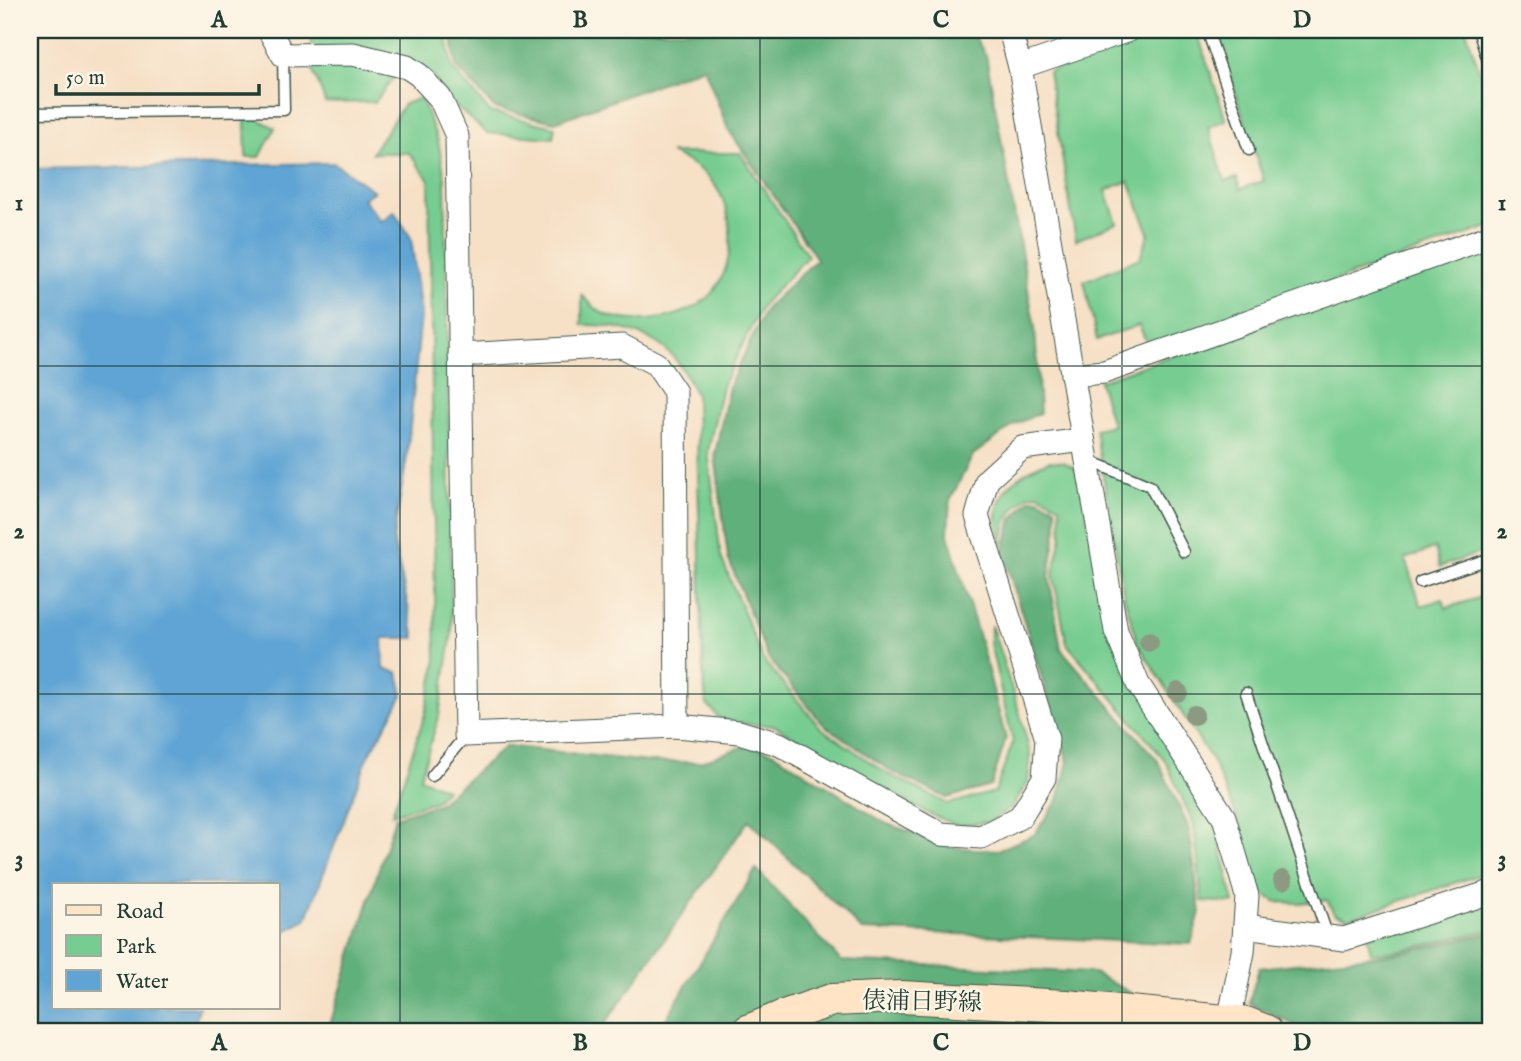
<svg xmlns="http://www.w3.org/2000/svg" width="1521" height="1061" font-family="'IM FELL English','Noto Serif JP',serif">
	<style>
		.green { fill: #77cd91; stroke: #4b8562; stroke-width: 2 }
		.forest { fill: #61b07b; stroke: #407658; stroke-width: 2 }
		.water { fill: #5fa4d4; stroke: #3f7084; stroke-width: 2 }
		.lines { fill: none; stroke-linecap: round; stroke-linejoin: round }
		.service-casing { stroke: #3f554a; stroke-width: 13 }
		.minor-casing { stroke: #3f554a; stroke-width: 25 }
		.secondary-casing { stroke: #3f554a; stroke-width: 34 }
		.service { stroke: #fff; stroke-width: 10 }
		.minor { stroke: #fff; stroke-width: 23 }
		.secondary { stroke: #ffe4c6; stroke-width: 32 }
		.tree { fill: #8c9a82 }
		.grid { fill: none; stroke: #1f3d34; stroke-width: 2; stroke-opacity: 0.55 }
		.labels { text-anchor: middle; stroke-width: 5; stroke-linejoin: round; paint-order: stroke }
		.street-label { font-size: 24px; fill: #1f3d34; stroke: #fcf5e5 }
		.neatline { fill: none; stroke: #1f3d34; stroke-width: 2.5 }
		.grid-label { font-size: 23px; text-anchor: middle; font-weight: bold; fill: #1f3d34 }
	</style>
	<rect width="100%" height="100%" fill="#fcf5e5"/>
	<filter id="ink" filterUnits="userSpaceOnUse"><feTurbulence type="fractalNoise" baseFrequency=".0143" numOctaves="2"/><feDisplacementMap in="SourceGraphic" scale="14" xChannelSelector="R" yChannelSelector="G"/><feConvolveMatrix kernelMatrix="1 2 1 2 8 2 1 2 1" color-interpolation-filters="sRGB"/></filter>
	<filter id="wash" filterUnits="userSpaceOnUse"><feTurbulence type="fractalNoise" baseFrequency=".00686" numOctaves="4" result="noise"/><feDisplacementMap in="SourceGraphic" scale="28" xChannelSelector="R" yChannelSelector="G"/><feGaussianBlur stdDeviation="1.57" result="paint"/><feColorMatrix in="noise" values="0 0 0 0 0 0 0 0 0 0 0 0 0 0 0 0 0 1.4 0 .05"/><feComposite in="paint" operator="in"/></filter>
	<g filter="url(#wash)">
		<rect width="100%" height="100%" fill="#f6e0c6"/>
		<!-- green -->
		<g class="green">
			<polygon points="314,30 446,30 452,68 490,112 555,127 553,138 487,133 447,99 432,74 310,45"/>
			<polygon points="1167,30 1191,30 1200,41 1226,120 1208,127 1225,181 1237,178 1240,189 1264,181 1215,30 1466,30 1488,97 1491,96 1491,226 1148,346 1139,325 1097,340 1084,281 1140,258 1149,233 1129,181 1106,190 1117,223 1076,240 1048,72"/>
			<path d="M310,63L354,67L395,76L375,102L325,103C322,88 314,78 310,63Z"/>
			<polygon points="421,98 438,141 445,178 452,632 439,716 420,778 446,789 435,801 392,814 425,714 436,665 429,180 409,153 372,153 404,104"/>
			<polygon points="245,119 258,119 275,128 260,157 246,157"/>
			<path d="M670,153H740L808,256L763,304L722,386L708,451L721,557L763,660L821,728L888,774L948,804L995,792L1013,742L990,643L991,625L1020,714L1030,754L1028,782L1012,807L990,822L957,825L927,813L775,726L736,723L719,718L706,703L703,674L696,395C688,379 680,361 665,349C643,331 610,324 582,325V295C588,301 595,309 602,313C634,328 694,319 715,289C738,257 735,203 706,175C696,165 683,159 670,153Z"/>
			<polygon points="1491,246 1491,549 1440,567 1435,548 1405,559 1421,606 1443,599 1446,608 1485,596 1481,578 1491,574 1491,871 1349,918 1334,913 1327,900 1299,903 1277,902 1262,893 1249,864 1241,826 1213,762 1138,644 1124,596 1095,429 1112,425 1099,381"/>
			<path d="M1049,461L1064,462L1075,468L1082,490L1108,630L1215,822L1234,903L1202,901L1194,825L1165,760L1067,644L1053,575L1062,536L1060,506L1039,494L1029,495L1015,508L1006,522L1001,546C1000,536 996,523 997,513C1000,485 1025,470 1049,461Z"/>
			<polygon points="1491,898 1491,930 1391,952 1371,953 1367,936"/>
		</g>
		<!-- forest -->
		<g class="forest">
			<polygon points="451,30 970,30 986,55 1035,328 1040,413 1014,425 973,455 950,500 948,534 980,641 1006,739 991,786 947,798 892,772 823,724 768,658 728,558 715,454 729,386 766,308 817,259 728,129 704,67 555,122 494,108 456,66"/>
			<polygon points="1030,499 1039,499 1056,508 1057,527 1049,576 1061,649 1158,761 1189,828 1200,912 1191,944 862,930 749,820 600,1031 328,1031 395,817 438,804 506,746 649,762 700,762 747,745 772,752 885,823 957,848 998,850 1034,835 1058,800 1068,762 1003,553 1012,519"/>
			<polygon points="756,869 841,961 1094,973 1202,1031 659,1031"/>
			<polygon points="1491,933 1491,1031 1307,1031 1249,1003 1259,968 1392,954"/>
		</g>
		<!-- water -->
		<polygon class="water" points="334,163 374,191 363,199 382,222 394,211 411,238 421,315 407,456 393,539 415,638 383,638 384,669 398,672 403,695 367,759 306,920 278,935 278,884 54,884 54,1007 199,1007 194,1031 30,1031 30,169"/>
	</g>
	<g filter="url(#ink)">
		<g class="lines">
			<defs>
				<g id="service">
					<polyline points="1207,30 1249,150"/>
					<polyline points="1478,30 1490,67"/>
					<polyline points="30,113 284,110 283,55"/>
					<polyline points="1088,460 1150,486 1184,552"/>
					<polyline points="1420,582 1491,558"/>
					<polyline points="1246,693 1328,937"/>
					<polyline points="432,776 466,735"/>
				</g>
				<g id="minor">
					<polyline points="269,30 283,55 353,54 407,67 419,75 440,98 457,136 466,735 677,726 739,732 779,744 941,834 981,837 1020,817 1044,778 1047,739 977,516 987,480 1022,448 1083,440"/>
					<polyline points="1010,30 1020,67 1116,631 1138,684 1224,817 1247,896 1243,952 1229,1021"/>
					<polyline points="1020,67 1129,30"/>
					<polyline points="460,355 622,346 656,364 675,392 677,726"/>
					<polyline points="1072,375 1104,372 1491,236"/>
					<polyline points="1245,926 1344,939 1491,892"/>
				</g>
				<polyline id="secondary" points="748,1031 784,1016 832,1000 901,997 1066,1006 1246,1023 1266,1031"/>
			</defs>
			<!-- service casing -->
			<use href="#service" class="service-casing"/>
			<!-- minor casing -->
			<use href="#minor" class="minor-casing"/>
			<!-- secondary casing -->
			<use href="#secondary" class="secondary-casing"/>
			<!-- service -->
			<use href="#service" class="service"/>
			<!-- minor -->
			<use href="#minor" class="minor"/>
			<!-- secondary -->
			<use href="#secondary" class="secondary"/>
		</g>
		<!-- trees -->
		<g class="tree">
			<circle cx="1149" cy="642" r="10"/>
			<circle cx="1178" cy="692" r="10"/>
			<circle cx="1194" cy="715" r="10"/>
			<circle cx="1283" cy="880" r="10"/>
		</g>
	</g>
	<!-- grid -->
	<path class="grid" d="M400,30V1031M760,30V1031M1122,30V1031M30,366H1491M30,694H1491"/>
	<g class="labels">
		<!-- street labels -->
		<g class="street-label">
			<text transform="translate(922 1001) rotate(1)" y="8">俵浦日野線</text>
		</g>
	</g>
	<!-- margin -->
	<rect width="1521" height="1061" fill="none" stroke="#fcf5e5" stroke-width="77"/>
	<!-- legend -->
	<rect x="52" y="883" width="228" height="126" fill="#fcf5e5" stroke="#a4ab9e" stroke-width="2"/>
	<rect x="66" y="905" width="35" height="10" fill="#ffe4c6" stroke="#a4ab9e" stroke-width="2"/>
	<text x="116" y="918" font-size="21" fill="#1f3d34">Road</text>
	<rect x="66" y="935" width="35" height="21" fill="#77cd91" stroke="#a4ab9e" stroke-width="2"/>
	<text x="116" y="953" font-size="21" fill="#1f3d34">Park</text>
	<rect x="66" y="970" width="35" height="21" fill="#5fa4d4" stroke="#a4ab9e" stroke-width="2"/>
	<text x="116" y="988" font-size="21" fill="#1f3d34">Water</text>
	<!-- scale -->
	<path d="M56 84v10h203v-10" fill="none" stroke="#1f3d34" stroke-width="3.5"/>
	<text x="66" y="84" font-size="21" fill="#1f3d34" stroke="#fcf5e5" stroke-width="5" paint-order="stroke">50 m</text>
	<rect x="38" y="38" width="1444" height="985" class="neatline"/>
	<g class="grid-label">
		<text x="219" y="27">A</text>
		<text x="580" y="27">B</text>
		<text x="941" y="27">C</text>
		<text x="1302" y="27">D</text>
		<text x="19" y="210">1</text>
		<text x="1502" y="210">1</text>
		<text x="19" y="538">2</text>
		<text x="1502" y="538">2</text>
		<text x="19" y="866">3</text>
		<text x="1502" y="866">3</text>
		<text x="219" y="1050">A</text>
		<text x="580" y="1050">B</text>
		<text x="941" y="1050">C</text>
		<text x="1302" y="1050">D</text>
	</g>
</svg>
